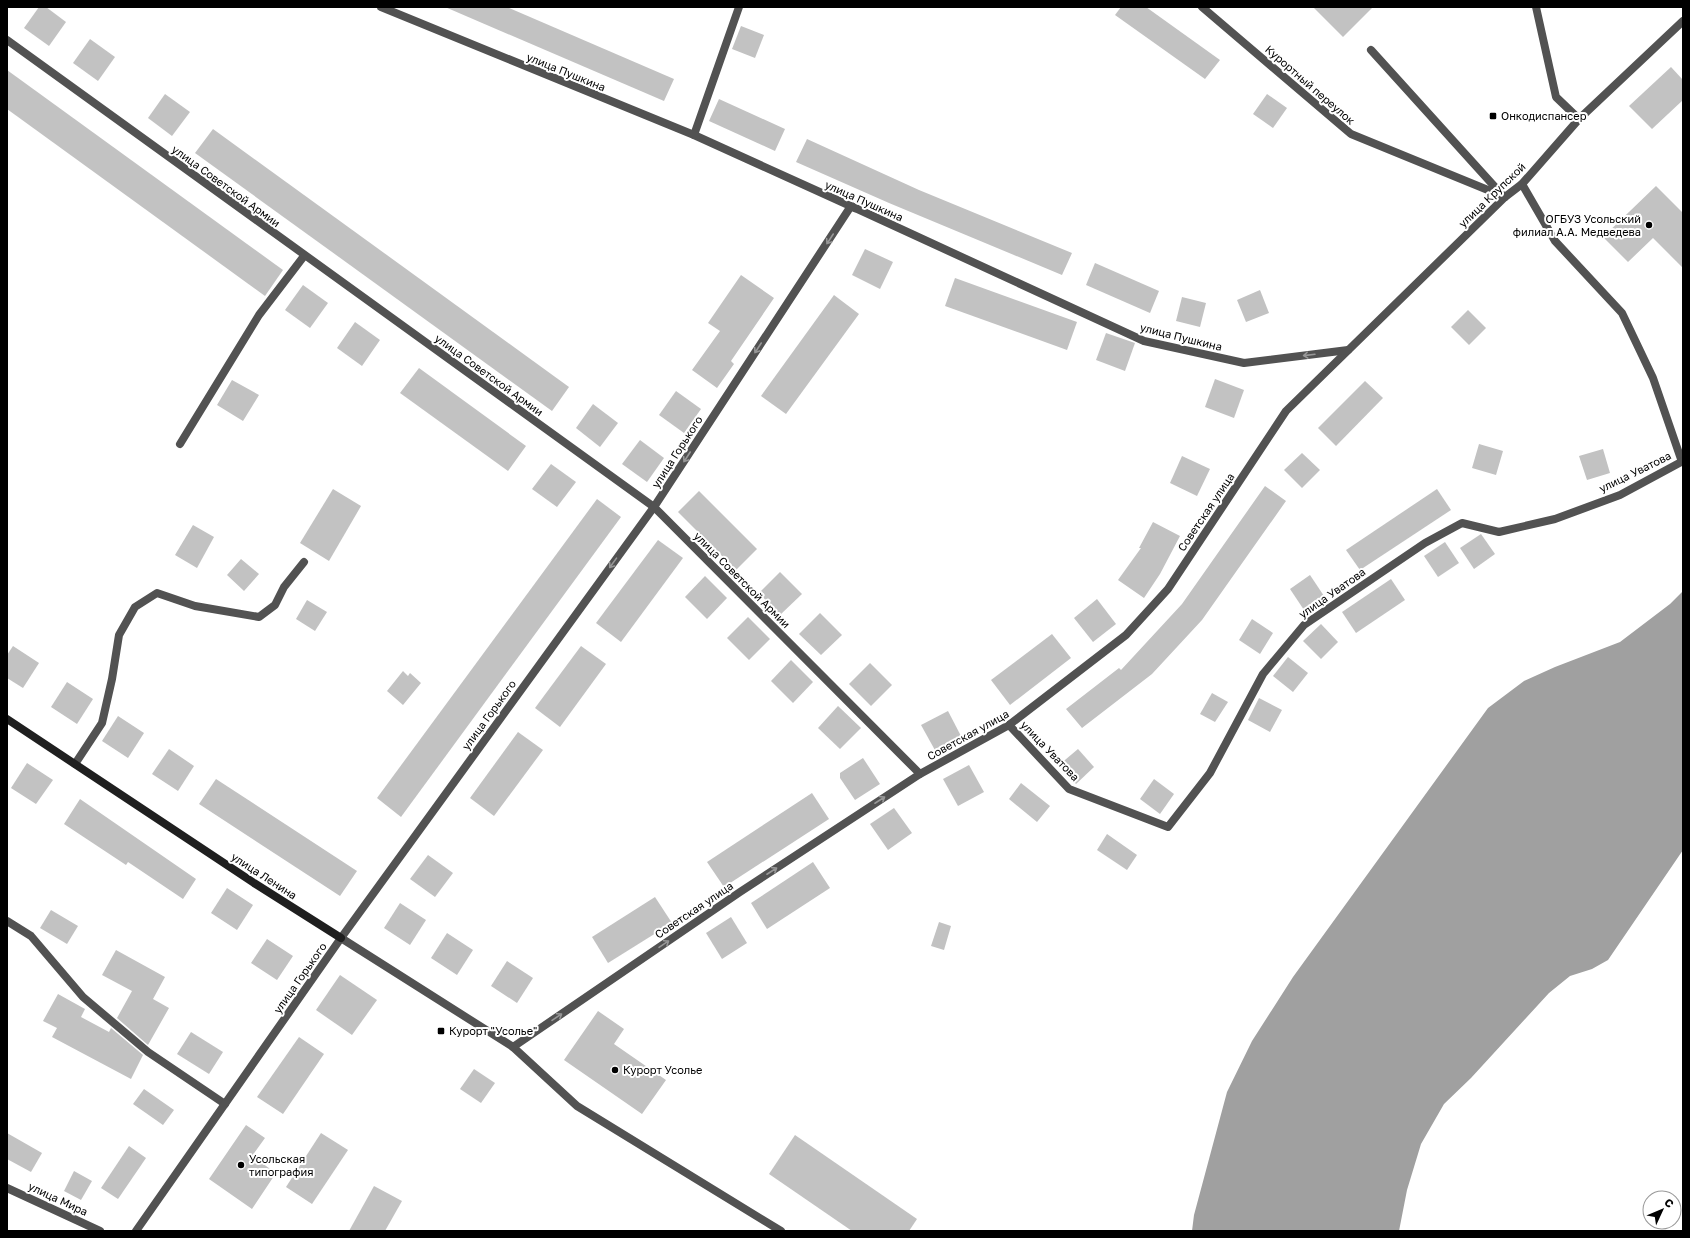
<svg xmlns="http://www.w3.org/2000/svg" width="1690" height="1238" font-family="'Golos Text',sans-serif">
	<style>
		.water { fill: #a0a0a0 }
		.building { fill: #c2c2c2 }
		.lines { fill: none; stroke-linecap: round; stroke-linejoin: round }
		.service { stroke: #525252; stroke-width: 8 }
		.minor { stroke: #525252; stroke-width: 8 }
		.tertiary { stroke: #525252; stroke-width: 8 }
		.secondary { stroke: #1f1f1f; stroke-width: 8 }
		.oneway { stroke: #979797 }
		.poi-dot { fill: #000; stroke: #fff; stroke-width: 1.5 }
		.labels { text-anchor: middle; stroke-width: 4; stroke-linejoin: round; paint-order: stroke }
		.street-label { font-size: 11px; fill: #000; stroke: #fff }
		.poi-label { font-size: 11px; fill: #000; stroke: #fff; text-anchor: start }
	</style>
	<rect width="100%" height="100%" fill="#fff"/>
	<!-- water -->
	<polygon class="water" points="1683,591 1683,850 1608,960 1592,969 1570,976 1549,993 1471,1078 1444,1104 1421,1144 1407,1190 1399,1231 1192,1231 1194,1215 1227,1092 1252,1041 1293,977 1488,708 1524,681 1555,667 1620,642 1670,604"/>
	<!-- building -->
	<g class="building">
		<polygon points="39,7 46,7 66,22 49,46 24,28"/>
		<polygon points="445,7 507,7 674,79 664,101"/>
		<polygon points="1121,7 1146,7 1220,60 1205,79 1115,15"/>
		<polygon points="1313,7 1373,7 1343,37"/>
		<polygon points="741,26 764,35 755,58 732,49"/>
		<polygon points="90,39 115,57 98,81 73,63"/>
		<polygon points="1671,67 1683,80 1683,100 1652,129 1629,106"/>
		<polygon points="7,70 283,270 265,296 7,109"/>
		<polygon points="165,94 190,112 172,136 148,118"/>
		<polygon points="1267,94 1287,108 1273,128 1253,114"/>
		<polygon points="719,99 785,129 775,151 709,121"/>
		<polygon points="213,129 569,387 552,411 195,153"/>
		<polygon points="807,139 919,190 1072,253 1062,275 889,203 796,162"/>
		<polygon points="1656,186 1683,213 1683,268 1653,238 1628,262 1603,237"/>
		<polygon points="865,249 893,262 880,289 852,275"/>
		<polygon points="1095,263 1159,291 1150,313 1086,285"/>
		<polygon points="741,275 774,298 731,361 734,364 717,388 692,370 720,331 708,323"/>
		<polygon points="955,278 1077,322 1067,350 945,306"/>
		<polygon points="303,285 328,303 310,328 285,310"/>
		<polygon points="1260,290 1269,313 1246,322 1237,300"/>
		<polygon points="834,295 859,314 786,414 761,396"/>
		<polygon points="1182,297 1206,303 1200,327 1176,321"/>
		<polygon points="1468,310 1486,328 1469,345 1451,327"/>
		<polygon points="355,322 380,340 362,366 337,348"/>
		<polygon points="1106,333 1135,343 1125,371 1096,360"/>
		<polygon points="419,368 526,446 508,471 400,393"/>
		<polygon points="1215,379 1244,390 1234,418 1205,407"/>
		<polygon points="232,380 259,395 243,421 217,405"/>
		<polygon points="1365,381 1383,398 1336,446 1318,428"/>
		<polygon points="676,391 701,409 684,433 659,415"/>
		<polygon points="593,404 618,423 600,447 576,428"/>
		<polygon points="640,440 664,458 647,482 622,464"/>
		<polygon points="1479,444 1503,451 1496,475 1472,468"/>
		<polygon points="1603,449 1610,473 1587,480 1579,456"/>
		<polygon points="1302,453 1320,470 1302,488 1284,470"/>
		<polygon points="1182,456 1210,469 1197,496 1170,483"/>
		<polygon points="551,464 576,482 557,507 532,489"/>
		<polygon points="1265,486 1286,501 1202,620 1152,674 1082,728 1066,709 1119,668 1121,670 1182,604"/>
		<polygon points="333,489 361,506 329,561 300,543"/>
		<polygon points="1437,489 1451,510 1360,570 1346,550"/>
		<polygon points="699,491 757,549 736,570 678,512"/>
		<polygon points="597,499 621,517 401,817 377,798"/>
		<polygon points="1153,522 1180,536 1160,574 1144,598 1118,580 1141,548 1139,548"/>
		<polygon points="193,525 214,537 197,568 175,555"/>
		<polygon points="1481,534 1495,554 1474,569 1460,548"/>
		<polygon points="658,540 683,558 621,642 596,623"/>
		<polygon points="1445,542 1459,563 1438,577 1424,556"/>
		<polygon points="241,559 259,574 244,591 227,575"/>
		<polygon points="780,572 802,594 780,615 759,593"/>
		<polygon points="1310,575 1324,596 1304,610 1290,589"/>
		<polygon points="705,576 727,598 707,619 685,597"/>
		<polygon points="1391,579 1405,600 1356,633 1342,612"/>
		<polygon points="1097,599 1116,624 1093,642 1074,618"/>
		<polygon points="307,600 327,612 315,631 296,619"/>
		<polygon points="820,613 842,635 821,655 799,634"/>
		<polygon points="748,617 770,639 749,660 727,638"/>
		<polygon points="1252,619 1273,633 1260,654 1239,640"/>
		<polygon points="1321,624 1338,642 1321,659 1303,641"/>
		<polygon points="1052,634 1071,658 1010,705 991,680"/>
		<polygon points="13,646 39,663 23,688 7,678 7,655"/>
		<polygon points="581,646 606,664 560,727 535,708"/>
		<polygon points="1288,657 1308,673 1293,692 1273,676"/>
		<polygon points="791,660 813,682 793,703 771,681"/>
		<polygon points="870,663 892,685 871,706 849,684"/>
		<polygon points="403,671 408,676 410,673 421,683 403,705 387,691"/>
		<polygon points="67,682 93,699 77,724 51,707"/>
		<polygon points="1212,693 1228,702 1215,722 1200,714"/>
		<polygon points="1259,698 1282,710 1270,732 1248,720"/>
		<polygon points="838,706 861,728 840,749 818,728"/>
		<polygon points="948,711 962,738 936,752 921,725"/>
		<polygon points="118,716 144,733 128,758 102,741"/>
		<polygon points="518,732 543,750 494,816 470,798"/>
		<polygon points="169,749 194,766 178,791 152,774"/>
		<polygon points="1078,749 1094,767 1076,784 1059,765"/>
		<polygon points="863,758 880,784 855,800 840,778 840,773"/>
		<polygon points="27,763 53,780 36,804 11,788"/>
		<polygon points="969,765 984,792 958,806 943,779"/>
		<polygon points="216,779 357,871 340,896 199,804"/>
		<polygon points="1154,779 1174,794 1160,814 1140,799"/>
		<polygon points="1021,783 1050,806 1037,822 1009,799"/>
		<polygon points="812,793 829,819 724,887 707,862"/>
		<polygon points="80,799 196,879 183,899 128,862 126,865 64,824"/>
		<polygon points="894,808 912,833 888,850 870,824"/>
		<polygon points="1107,834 1137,855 1127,870 1097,850"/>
		<polygon points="428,855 453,873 435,897 410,879"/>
		<polygon points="813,862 830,888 767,929 751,903"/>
		<polygon points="227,888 253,905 237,930 211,913"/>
		<polygon points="655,897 672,923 608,963 592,937"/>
		<polygon points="400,903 426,920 410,945 384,928"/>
		<polygon points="51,910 78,926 67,944 40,928"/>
		<polygon points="731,917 747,943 722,959 706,933"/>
		<polygon points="939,922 951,926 944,950 931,946"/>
		<polygon points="447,933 473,950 457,975 431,958"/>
		<polygon points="267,939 293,956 277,980 251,963"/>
		<polygon points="116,950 165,977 153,999 169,1008 148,1045 117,1018 132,991 102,975"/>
		<polygon points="507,961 533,978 517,1003 491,986"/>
		<polygon points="340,975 377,1000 352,1035 316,1010"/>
		<polygon points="58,994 85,1009 81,1017 109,1032 111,1028 143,1055 131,1079 52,1037 57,1028 43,1021"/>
		<polygon points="598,1011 624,1029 614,1044 666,1080 642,1114 564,1060"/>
		<polygon points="191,1032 223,1052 209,1074 177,1054"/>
		<polygon points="299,1037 324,1054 283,1114 257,1097"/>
		<polygon points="474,1069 495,1083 481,1103 460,1089"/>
		<polygon points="144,1089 174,1110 163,1125 133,1104"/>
		<polygon points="246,1125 265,1138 252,1156 276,1173 252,1209 209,1179"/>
		<polygon points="7,1133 42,1153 31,1172 7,1159"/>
		<polygon points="321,1133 348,1150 312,1204 286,1187"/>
		<polygon points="795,1135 917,1219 909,1231 852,1231 769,1174"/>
		<polygon points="129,1146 146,1158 118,1199 101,1188"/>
		<polygon points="74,1171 92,1181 81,1200 64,1191"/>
		<polygon points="374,1186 402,1201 385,1231 349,1231"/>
	</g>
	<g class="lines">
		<!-- service -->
		<g class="service">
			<polyline points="1371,50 1504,197"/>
			<polyline points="180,444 259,315 304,256"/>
			<polyline points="75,764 102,723 112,679 119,635 135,607 157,593 195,606 259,617 275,605 284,587 304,562"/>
			<polyline points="7,921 31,936 83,997 148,1052 225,1104"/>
			<polyline points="513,1047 577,1106 781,1231"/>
		</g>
		<!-- minor -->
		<g class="minor">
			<polyline points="1202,7 1351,134 1505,197"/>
			<polyline points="1536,7 1556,97 1579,119"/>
			<polyline points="7,40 654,507 920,774"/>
			<polyline points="694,135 739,7"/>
			<polyline points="1522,184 1555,241 1622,313 1653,378 1682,462"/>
			<polyline points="1009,725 1069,789 1168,827 1210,773 1263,674 1304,625 1425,543 1462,523 1499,532 1555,519 1620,495 1683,461"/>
		</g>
		<!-- tertiary -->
		<g class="tertiary">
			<polyline points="381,7 694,135 855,208"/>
			<polyline points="341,938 513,1047 740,892 920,774 1009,725 1126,635 1168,589 1286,411 1505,197 1522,184 1579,119 1683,21"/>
			<polyline points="7,1188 100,1231"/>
			<polyline points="136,1231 341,938 654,507 851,206 1144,341 1244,363 1348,350"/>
		</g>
		<!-- secondary -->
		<polyline class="secondary" points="7,719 254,883 341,938"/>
	</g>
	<!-- one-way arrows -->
	<defs><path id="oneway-shaft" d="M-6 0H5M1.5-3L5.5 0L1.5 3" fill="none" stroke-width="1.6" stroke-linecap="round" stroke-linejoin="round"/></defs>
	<g class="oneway">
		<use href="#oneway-shaft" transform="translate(830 239) rotate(123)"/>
		<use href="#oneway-shaft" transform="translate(758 348) rotate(123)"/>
		<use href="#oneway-shaft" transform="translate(1309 355) rotate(173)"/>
		<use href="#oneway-shaft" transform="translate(687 457) rotate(123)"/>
		<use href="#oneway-shaft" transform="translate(613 563) rotate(126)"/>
		<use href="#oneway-shaft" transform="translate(880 800) rotate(-33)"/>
		<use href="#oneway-shaft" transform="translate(772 871) rotate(-33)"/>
		<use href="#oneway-shaft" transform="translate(664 944) rotate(-34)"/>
		<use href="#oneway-shaft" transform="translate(557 1017) rotate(-34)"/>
	</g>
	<!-- markers -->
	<g class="poi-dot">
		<rect x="1489" y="112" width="8" height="8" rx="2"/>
		<circle cx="1649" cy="225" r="4"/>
		<rect x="437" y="1027" width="8" height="8" rx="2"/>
		<circle cx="615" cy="1070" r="4"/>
		<circle cx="241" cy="1165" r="4"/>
	</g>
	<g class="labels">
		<!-- street labels -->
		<g class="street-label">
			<text transform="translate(566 72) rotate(22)" y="4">улица Пушкина</text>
			<text transform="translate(1310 85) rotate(41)" y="4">Курортный переулок</text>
			<text transform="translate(226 186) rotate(36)" y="4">улица Советской Армии</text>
			<text transform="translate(1492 195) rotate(-44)" y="4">улица Крупской</text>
			<text transform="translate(864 201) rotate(24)" y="4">улица Пушкина</text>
			<text transform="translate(1181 337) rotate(14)" y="4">улица Пушкина</text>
			<text transform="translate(489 375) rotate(36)" y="4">улица Советской Армии</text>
			<text transform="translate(677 452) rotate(-57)" y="4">улица Горького</text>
			<text transform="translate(1635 472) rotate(-26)" y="4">улица Уватова</text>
			<text transform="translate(1206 512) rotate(-56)" y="4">Советская улица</text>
			<text transform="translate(742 580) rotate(45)" y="4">улица Советской Армии</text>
			<text transform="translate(1332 593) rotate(-35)" y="4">улица Уватова</text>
			<text transform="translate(489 715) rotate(-54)" y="4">улица Горького</text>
			<text transform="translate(968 735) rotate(-29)" y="4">Советская улица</text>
			<text transform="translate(1050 751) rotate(46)" y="4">улица Уватова</text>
			<text transform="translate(264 876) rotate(33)" y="4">улица Ленина</text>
			<text transform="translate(694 910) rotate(-34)" y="4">Советская улица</text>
			<text transform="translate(300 978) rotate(-55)" y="4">улица Горького</text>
			<text transform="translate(58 1199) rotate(25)" y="4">улица Мира</text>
		</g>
		<!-- poi labels -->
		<g class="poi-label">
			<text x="1501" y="120">Онкодиспансер</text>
			<text x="1641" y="223" text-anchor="end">ОГБУЗ Усольский<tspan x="1641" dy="13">филиал А.А. Медведева</tspan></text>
			<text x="449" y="1035">Курорт "Усолье"</text>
			<text x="623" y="1074">Курорт Усолье</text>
			<text x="249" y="1163">Усольская<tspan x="249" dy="13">типография</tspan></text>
		</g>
	</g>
	<!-- border -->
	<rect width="1690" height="1238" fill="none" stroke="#000000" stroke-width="16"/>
	<!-- north arrow -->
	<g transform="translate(1662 1210) rotate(46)"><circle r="19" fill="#ffffff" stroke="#999999"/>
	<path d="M0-3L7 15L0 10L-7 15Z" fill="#000000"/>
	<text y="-6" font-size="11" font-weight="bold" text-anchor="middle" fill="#000000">С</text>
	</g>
</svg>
